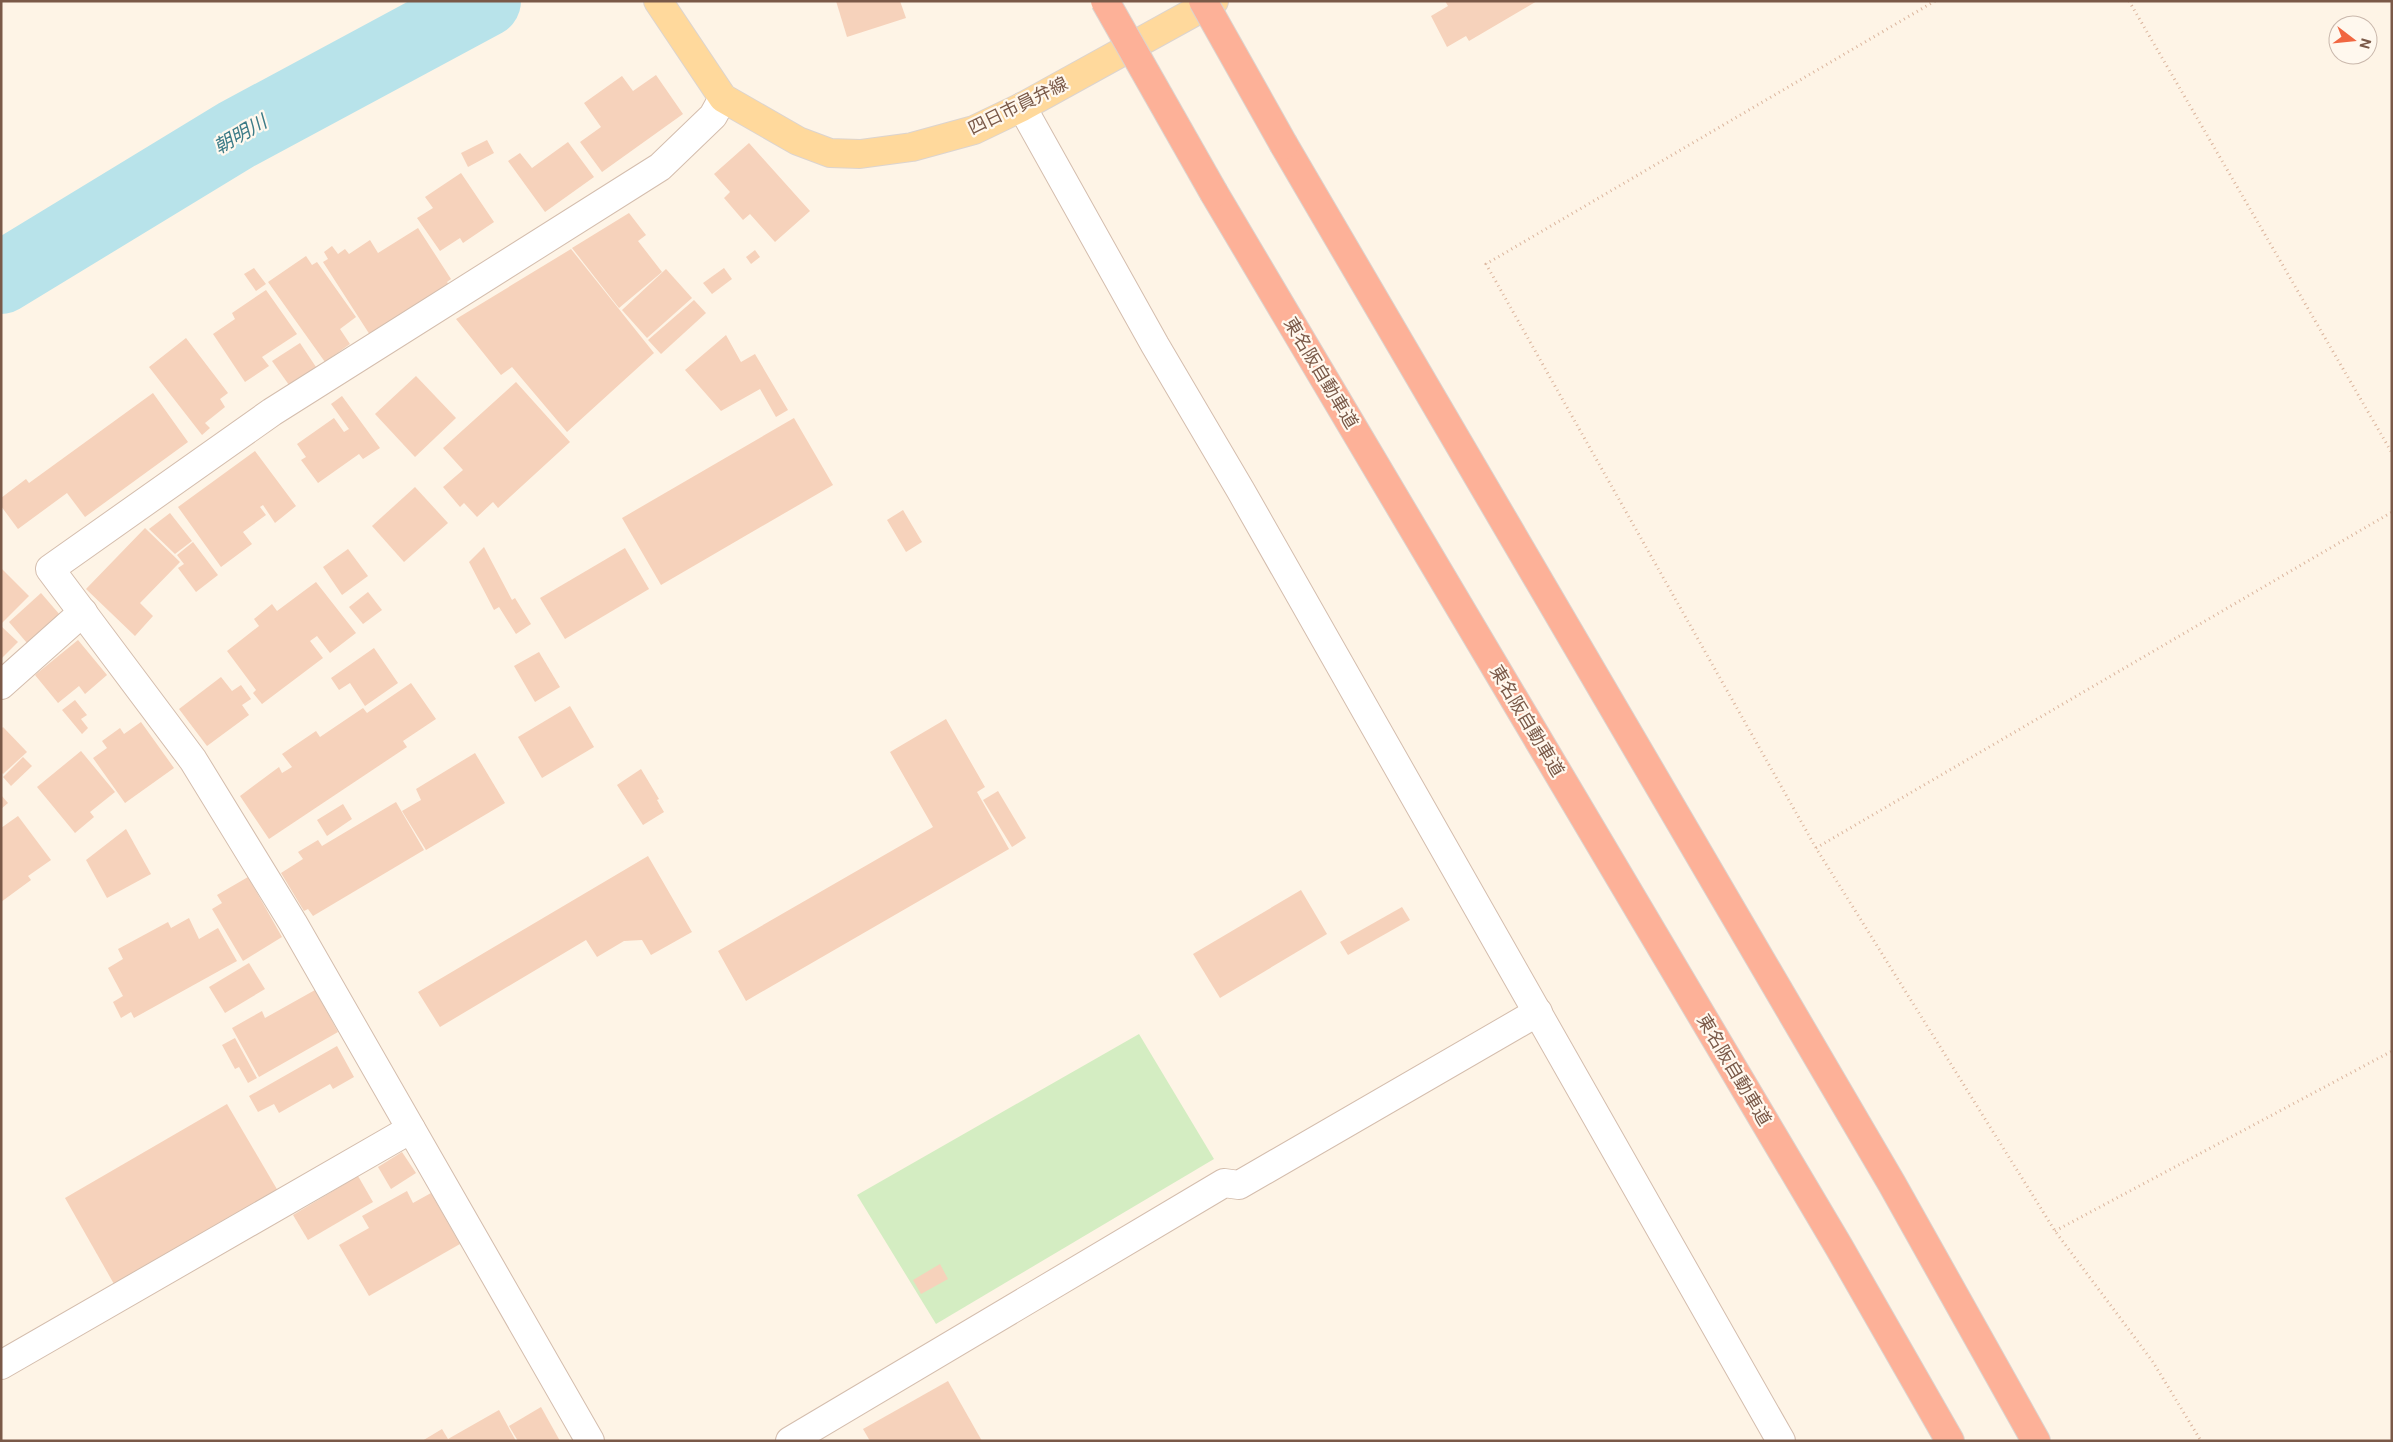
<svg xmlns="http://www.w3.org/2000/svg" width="2393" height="1442" font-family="Roboto,'Noto Sans JP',sans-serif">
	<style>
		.green { fill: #d4edc2 }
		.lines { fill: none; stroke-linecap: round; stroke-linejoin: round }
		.river { stroke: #b8e3ea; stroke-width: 72 }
		.building { fill: #f6d2bb }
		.minor-casing { stroke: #d4bdad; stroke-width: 30 }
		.tertiary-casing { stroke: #d4bdad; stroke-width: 30 }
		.primary-casing { stroke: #dcd4cf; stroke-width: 30 }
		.motorway-casing { stroke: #dcd4cf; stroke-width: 30 }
		.path { stroke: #dbb59d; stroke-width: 3; stroke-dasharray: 1 4; stroke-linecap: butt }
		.minor { stroke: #fff; stroke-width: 28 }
		.tertiary { stroke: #fff; stroke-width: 28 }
		.primary { stroke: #ffd99c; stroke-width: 28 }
		.motorway { stroke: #fdb198; stroke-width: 28 }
		.motorway-bridge-casing { stroke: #dcd4cf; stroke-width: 30; stroke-linecap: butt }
		.motorway-bridge { stroke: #fdb198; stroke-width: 28 }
		.labels { text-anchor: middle; stroke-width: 4.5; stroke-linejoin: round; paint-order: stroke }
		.street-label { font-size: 18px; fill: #7a5948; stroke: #fff8ee }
		.water-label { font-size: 19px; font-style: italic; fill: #3c7b87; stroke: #fff8ee }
	</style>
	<rect width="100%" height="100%" fill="#fef4e6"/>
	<!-- green -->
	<polygon class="green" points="1139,1034 1214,1159 936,1324 857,1195"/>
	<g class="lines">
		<!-- river -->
		<polyline class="river" points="1,278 236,135 485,1"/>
	</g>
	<!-- building -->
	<g class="building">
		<polygon points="836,1 900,1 906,18 847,37"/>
		<polygon points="1445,1 1537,1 1469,41 1466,36 1447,47 1431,16 1448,6"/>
		<polygon points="656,75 683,114 602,172 580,142 601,127 584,103 622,76 633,91"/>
		<polygon points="487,140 494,153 468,167 461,153"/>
		<polygon points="568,142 594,177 545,212 508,161 520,153 532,168"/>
		<polygon points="749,143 810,211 775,242 750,214 743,220 724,198 730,192 714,174"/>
		<polygon points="461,173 494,222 463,243 460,238 440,251 417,218 433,208 425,197"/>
		<polygon points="629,213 646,235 638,241 662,272 619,308 572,248"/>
		<polygon points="418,228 451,279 447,282 449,285 370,335 323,262 328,259 324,252 332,246 338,254 345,249 349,254 370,240 378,253"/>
		<polygon points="571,249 654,353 567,432 512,367 501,375 456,319"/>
		<polygon points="755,250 760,257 751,264 746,257"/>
		<polygon points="306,256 312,265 317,262 356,317 340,329 350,344 325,362 268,282"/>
		<polygon points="254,268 266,284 256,291 244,274"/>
		<polygon points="724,268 732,279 712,294 703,283"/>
		<polygon points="666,269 692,298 647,338 622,310"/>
		<polygon points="266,290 297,334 262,357 269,366 245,382 213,334 235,319 232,313"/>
		<polygon points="694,300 706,313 661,354 648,340"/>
		<polygon points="726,335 741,362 755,354 788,410 776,417 760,389 721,411 685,370"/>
		<polygon points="186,338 228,393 220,399 225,407 205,423 210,428 202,435 149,367"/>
		<polygon points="300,343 316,367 289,385 272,361"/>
		<polygon points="416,376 456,418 415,457 375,414"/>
		<polygon points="516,382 570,442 498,508 493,502 477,517 464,503 460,507 443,487 463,470 443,448"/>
		<polygon points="153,393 188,442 85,517 67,493 18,529 1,506 1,498 26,479 29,483"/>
		<polygon points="342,396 380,448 363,459 359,454 318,483 301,460 306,457 297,444 334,418 344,432 349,429 331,404"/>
		<polygon points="794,418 833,485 661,585 622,518"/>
		<polygon points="255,451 296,506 275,523 263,505 260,507 266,515 243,532 252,544 221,567 178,507"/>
		<polygon points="415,487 448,523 404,562 372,526"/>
		<polygon points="903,510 922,542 906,552 887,520"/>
		<polygon points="170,513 192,541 175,554 149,529"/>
		<polygon points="145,528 180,562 140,603 153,616 135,636 86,589"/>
		<polygon points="193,542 218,575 196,592 178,568 184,564 177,555"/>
		<polygon points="484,547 512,600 515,598 531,624 516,634 499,607 494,610 469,562"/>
		<polygon points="625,548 649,589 565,639 540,598"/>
		<polygon points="348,549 368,576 342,595 323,567"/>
		<polygon points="1,568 29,596 1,624"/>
		<polygon points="316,582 356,633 330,653 317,636 310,641 323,658 262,704 253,693 256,690 227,651 259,626 254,619 272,604 277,611"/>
		<polygon points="368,592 382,610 363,624 349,607"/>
		<polygon points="41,593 60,615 27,643 9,622"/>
		<polygon points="1,626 18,642 1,659"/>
		<polygon points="78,640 107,675 85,694 79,686 58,703 35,675"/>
		<polygon points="374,648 398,683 365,706 350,683 339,690 331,678"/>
		<polygon points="539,652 560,687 535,702 514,666"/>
		<polygon points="221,677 232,691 241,685 251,699 242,705 249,715 207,746 179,709"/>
		<polygon points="411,683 436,719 403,741 407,747 269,839 240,796 279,767 282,773 292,767 282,754 316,731 320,737 363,708 367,713"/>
		<polygon points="75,700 87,715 81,719 88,728 82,734 62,710"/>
		<polygon points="570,706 594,747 542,778 518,737"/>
		<polygon points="946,719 985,787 977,792 1009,849 746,1001 718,951 933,827 890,752"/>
		<polygon points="141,722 174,768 125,803 93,758 107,748 102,741 120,728 124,734"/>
		<polygon points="3,727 27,752 3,774 1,772 1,729"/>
		<polygon points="81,751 115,792 90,812 94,817 75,833 37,787"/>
		<polygon points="475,753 505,803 426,850 402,811 421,800 416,789"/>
		<polygon points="23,757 32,766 11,786 3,777"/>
		<polygon points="641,769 659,799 657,800 664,812 643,825 617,785"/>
		<polygon points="998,791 1026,838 1012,847 983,800"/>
		<polygon points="1,795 8,803 1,809"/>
		<polygon points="396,802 424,850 313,916 308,909 304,911 281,873 303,859 298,852 318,840 322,846"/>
		<polygon points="343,804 352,819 327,836 317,820"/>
		<polygon points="18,816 51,860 28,876 31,880 1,902 1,828"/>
		<polygon points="126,829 151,874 107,898 86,860"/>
		<polygon points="648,856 692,932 651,955 642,940 624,941 597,957 586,940 440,1027 418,992"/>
		<polygon points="248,877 282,937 243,961 212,909 222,903 217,895"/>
		<polygon points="1301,890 1327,934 1220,998 1193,954"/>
		<polygon points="1402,907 1410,920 1348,955 1340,942"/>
		<polygon points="189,918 199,939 218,928 237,961 134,1018 131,1012 121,1018 113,1002 123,996 108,968 123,959 118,949 168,922 171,928"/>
		<polygon points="249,963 265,989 225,1013 209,987"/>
		<polygon points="315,990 338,1032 259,1077 232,1028 262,1011 265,1018"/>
		<polygon points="235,1038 257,1078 248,1083 239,1067 235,1069 222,1045"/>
		<polygon points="337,1046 354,1077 333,1089 330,1084 279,1113 274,1104 258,1112 249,1096"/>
		<polygon points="227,1104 278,1191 114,1284 65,1198"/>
		<polygon points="402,1152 416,1173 391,1189 378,1167"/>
		<polygon points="358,1176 373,1202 308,1240 293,1215"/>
		<polygon points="407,1191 413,1203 431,1193 460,1244 369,1296 339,1245 369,1228 362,1216"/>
		<polygon points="940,1264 948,1279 921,1294 913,1280"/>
		<polygon points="948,1381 982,1441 870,1441 863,1429"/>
		<polygon points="541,1407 560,1441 518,1441 509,1426"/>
		<polygon points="499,1410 516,1441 422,1441 442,1429 448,1439"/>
	</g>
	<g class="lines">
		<defs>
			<g id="minor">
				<polyline points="1,685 83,612"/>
				<polyline points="1,1365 411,1129"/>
				<polyline points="590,1441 293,923 193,760 50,569 272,412 660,167 713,116 723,98"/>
				<polyline points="790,1441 1224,1183 1239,1185 1538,1012"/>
			</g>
			<polyline id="tertiary" points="1022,107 1155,345 1241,491 1781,1441"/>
			<polyline id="primary" points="658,1 723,98 798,141 830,153 860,154 912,147 974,130 1022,107 1214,1"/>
			<g id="motorway">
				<polyline points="1284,145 1892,1184 2036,1441"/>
				<polyline points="1214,193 1839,1247 1950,1441"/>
			</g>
		</defs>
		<!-- minor casing -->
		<use href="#minor" class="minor-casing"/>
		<!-- tertiary casing -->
		<use href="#tertiary" class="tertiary-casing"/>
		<!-- primary casing -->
		<use href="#primary" class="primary-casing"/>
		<!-- motorway casing -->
		<use href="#motorway" class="motorway-casing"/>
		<!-- path -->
		<g class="path">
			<polyline points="1935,1 1486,264 1816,848 2055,1231 2153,1362 2201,1441"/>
			<polyline points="2129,1 2392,453"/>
			<polyline points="1816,848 2392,512"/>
			<polyline points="2055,1231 2392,1051"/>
		</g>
		<!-- minor -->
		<use href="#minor" class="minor"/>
		<!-- tertiary -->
		<use href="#tertiary" class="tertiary"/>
		<!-- primary -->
		<use href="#primary" class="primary"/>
		<!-- motorway -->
		<use href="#motorway" class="motorway"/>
		<defs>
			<g id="motorway-bridge">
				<polyline points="1105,1 1214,193"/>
				<polyline points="1203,1 1284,145"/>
			</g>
		</defs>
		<!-- motorway-bridge casing -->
		<use href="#motorway-bridge" class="motorway-bridge-casing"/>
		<!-- motorway-bridge -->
		<use href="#motorway-bridge" class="motorway-bridge"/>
	</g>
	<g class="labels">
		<!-- street labels -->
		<g class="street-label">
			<text transform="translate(1018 106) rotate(-26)" y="6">四日市員弁線</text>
			<text transform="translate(1321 373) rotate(59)" y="6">東名阪自動車道</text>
			<text transform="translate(1527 721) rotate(59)" y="6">東名阪自動車道</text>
			<text transform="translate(1734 1070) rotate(59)" y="6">東名阪自動車道</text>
		</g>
		<!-- water labels -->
		<g class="water-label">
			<text transform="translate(240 134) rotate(-30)" y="7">朝明川</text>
		</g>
	</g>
	<!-- border -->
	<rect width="2393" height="1442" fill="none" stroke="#7a5948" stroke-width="5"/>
	<!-- north arrow -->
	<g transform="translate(2353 40) rotate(106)"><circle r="24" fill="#fff8ee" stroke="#cab8ac"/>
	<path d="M0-4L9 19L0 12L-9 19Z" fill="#f16741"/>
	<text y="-8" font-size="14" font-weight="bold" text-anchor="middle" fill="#7a5948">N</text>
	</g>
</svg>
